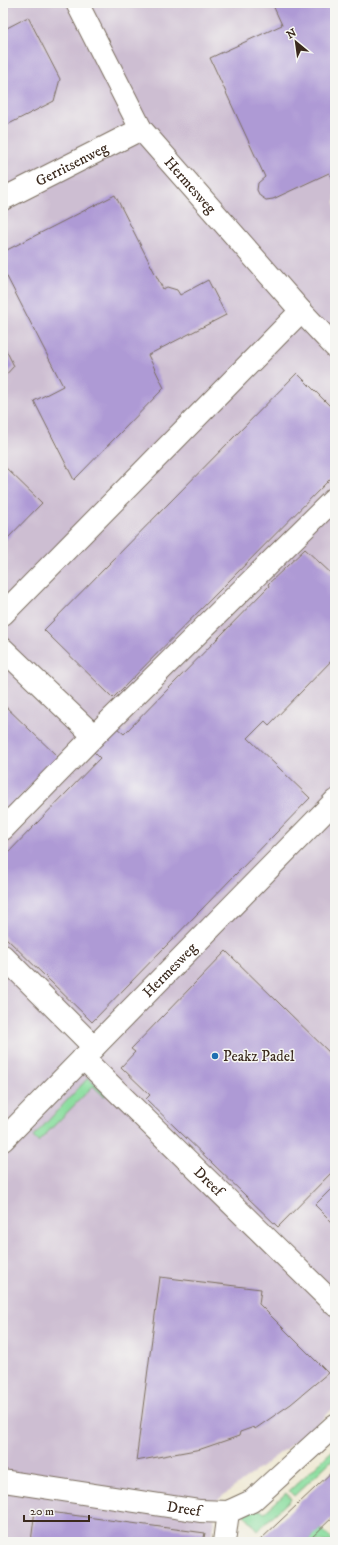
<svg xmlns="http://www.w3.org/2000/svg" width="338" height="1545" font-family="'IM FELL DW Pica',serif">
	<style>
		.industrial { fill: #cdbed2 }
		.green { fill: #89dd9e; stroke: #62845e }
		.building { fill: #ae9ad5 }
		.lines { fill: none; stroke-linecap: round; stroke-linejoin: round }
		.street-casing { stroke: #7a6d5e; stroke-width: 24 }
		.street { stroke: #fff; stroke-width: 22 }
		.poi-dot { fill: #1f6fb2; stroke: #f6f6f2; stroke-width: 1.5 }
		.labels { text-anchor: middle; stroke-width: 3; stroke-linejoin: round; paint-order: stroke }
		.street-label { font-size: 15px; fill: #3b2a1e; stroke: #f6f6f2 }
		.poi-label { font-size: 15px; fill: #3b2a1e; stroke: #f6f6f2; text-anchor: start }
	</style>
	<rect width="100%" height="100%" fill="#f6f6f2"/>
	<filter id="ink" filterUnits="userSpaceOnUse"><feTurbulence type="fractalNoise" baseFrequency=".025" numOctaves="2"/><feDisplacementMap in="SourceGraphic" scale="8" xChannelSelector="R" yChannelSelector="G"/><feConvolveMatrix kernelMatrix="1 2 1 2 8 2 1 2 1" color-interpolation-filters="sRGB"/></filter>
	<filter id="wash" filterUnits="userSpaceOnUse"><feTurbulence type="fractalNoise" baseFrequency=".012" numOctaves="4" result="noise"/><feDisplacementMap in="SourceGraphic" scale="16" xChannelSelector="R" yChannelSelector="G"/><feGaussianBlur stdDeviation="0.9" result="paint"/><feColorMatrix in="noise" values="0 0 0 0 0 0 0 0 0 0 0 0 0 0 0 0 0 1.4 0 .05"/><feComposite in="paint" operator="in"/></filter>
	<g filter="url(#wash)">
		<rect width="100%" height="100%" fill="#f0ead6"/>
		<!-- industrial -->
		<polygon class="industrial" points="3,3 335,3 335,1406 317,1425 216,1501 211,1542 3,1542"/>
		<!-- green -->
		<g class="green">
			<polygon points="88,1078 106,1095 104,1096 93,1086 38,1142 33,1137"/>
			<polygon points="335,1448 335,1457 294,1496 289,1491"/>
			<polygon points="286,1493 291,1499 258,1530 244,1514 256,1509 265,1512"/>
			<polygon points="321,1528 334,1542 307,1542"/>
		</g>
		<g id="blocks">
			<!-- building -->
			<g class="building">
				<polygon points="272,3 335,3 335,185 329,173 273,199 266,200 260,196 257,190 258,183 265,177 210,58 282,25"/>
				<polygon points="28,17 60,79 54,101 3,127 3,20 7,28"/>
				<polygon points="115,195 163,289 167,287 177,290 180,295 208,280 226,315 148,355 164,388 74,480 34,401 63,386 3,269 3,252"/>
				<polygon points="3,344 14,366 3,378"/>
				<polygon points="297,373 335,411 335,474 113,698 44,630"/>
				<polygon points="3,465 42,503 3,543"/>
				<polygon points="305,549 334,576 335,576 335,657 269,725 265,721 248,738 310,798 92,1022 3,935 3,858 100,758 94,752 94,745 117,728 124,734 269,586 268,584"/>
				<polygon points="3,704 58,757 3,813"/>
				<polygon points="226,951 335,1058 335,1169 278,1227 146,1099 150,1095 121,1067 135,1052 131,1049"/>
				<polygon points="335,1185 335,1225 315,1205"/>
				<polygon points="160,1277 261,1289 259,1304 328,1373 291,1404 255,1429 254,1427 240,1432 239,1436 201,1449 136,1461"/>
				<polygon points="335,1469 335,1515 307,1542 259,1542 260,1540"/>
				<polygon points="35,1510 205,1533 203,1542 31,1542"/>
			</g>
		</g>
	</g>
	<g filter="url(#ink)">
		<use href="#blocks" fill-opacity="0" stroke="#7a6d5e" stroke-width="1"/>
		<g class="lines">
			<defs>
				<g id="street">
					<path id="s1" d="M77,3L141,129L301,311L335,347"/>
					<path id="s2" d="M3,199L141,129"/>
					<polyline points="3,614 301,311"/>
					<polyline points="3,649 94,736 335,498"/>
					<polyline points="3,829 94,736"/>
					<polyline points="3,956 94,1047"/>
					<path id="s3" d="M83,1058L335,1305"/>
					<path id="s4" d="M3,1140L335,801"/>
					<path id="s5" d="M3,1481L200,1511L228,1512L252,1501L335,1425"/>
					<polyline points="224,1542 228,1512"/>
				</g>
			</defs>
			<!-- street casing -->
			<use href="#street" class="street-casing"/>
			<!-- street -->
			<use href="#street" class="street"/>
		</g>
	</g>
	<!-- markers -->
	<circle class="poi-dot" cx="215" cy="1056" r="4"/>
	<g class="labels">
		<!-- street labels -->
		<g class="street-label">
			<text dy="5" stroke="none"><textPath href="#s2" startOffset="77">Gerritsenweg</textPath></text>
			<text dy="5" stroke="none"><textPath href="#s1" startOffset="216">Hermesweg</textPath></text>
			<text dy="5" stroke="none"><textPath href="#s4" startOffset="238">Hermesweg</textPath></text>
			<text dy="5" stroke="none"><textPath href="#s3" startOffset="176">Dreef</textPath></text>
			<text dy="5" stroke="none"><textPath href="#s5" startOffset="183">Dreef</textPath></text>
		</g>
		<!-- poi labels -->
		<g class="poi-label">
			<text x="223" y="1061">Peakz Padel</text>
		</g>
	</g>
	<!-- margin -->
	<rect width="338" height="1545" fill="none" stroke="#f6f6f2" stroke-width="16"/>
	<!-- north arrow -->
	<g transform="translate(296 42) rotate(331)" stroke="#f6f6f2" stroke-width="3" paint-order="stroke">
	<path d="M0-3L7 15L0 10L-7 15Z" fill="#3b2a1e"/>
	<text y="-6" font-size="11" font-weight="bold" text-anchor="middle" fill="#3b2a1e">N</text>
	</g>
	<!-- scale -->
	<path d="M24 1515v6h65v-6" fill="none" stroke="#3b2a1e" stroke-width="2"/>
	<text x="30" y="1515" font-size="12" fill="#3b2a1e" stroke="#f6f6f2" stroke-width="3" paint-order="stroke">20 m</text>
</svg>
